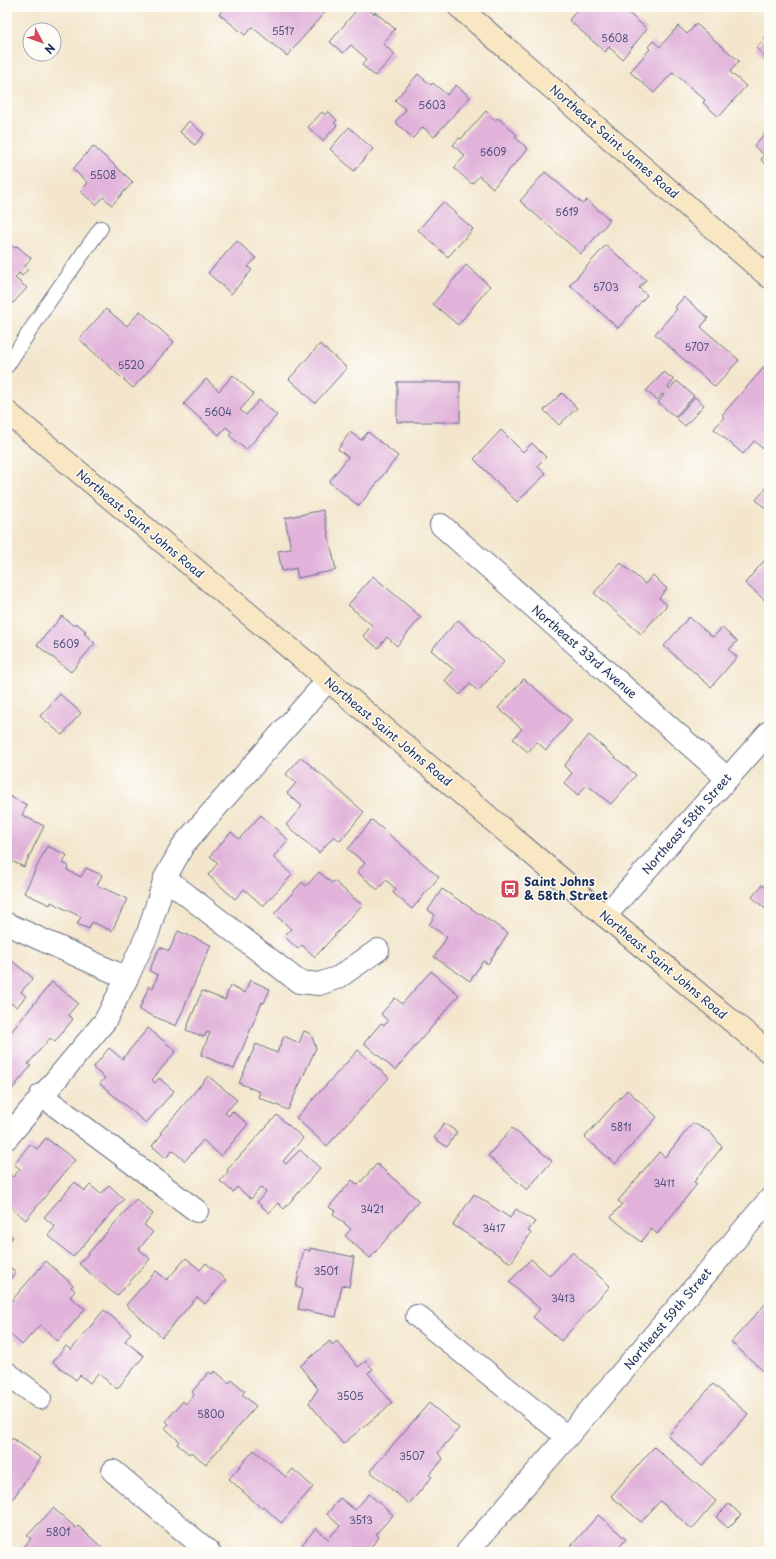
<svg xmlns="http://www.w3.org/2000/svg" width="776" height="1559" font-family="'Playpen Sans',sans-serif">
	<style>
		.building { fill: #e1b3da }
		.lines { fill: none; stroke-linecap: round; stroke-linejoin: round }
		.service-casing { stroke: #676f84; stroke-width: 16 }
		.minor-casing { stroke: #676f84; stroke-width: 24 }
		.secondary-casing { stroke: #676f84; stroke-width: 24 }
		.service { stroke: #fff; stroke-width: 14 }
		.minor { stroke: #fff; stroke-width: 22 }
		.secondary { stroke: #f9e7c3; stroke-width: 22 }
		.labels { text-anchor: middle; stroke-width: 3; stroke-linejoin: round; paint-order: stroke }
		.number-label { font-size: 10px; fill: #4c507d }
		.street-label { font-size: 12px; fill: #1b2f5e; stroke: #fdfcf7 }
		.poi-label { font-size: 12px; font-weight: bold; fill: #1b2f5e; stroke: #fdfcf7; text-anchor: start }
	</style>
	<rect width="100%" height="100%" fill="#fdfcf7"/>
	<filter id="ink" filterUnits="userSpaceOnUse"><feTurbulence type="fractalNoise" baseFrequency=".025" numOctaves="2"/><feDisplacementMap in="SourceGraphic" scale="8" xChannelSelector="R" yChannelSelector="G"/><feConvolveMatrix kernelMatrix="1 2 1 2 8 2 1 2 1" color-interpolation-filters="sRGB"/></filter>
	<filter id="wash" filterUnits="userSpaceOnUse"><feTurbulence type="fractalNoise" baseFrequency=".012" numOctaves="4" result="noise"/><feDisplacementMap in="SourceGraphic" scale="16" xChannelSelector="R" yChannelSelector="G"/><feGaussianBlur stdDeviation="0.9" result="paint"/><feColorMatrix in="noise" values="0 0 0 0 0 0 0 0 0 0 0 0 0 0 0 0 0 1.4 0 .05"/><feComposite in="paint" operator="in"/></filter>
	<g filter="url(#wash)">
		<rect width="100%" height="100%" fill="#f3e6cc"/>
		<g id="blocks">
			<!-- building -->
			<g class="building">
				<polygon points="225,7 270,7 274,10 276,7 329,7 287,56 252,27 245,35 219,14"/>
				<polygon points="359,7 366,7 374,14 375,12 395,29 383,44 395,54 375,76 362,65 367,59 351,45 343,53 330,42"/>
				<polygon points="574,7 630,7 626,11 647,29 622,59 609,47 605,52 569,20 577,10"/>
				<polygon points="696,24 739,61 730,72 746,86 719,117 703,103 705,100 673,72 654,93 630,72 650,49 648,47 653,41 660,47 678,26 687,34"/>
				<polygon points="769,33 769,60 756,48"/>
				<polygon points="418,74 431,85 433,83 447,95 456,85 470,97 434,137 423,127 413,138 395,122 406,110 395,100"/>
				<polygon points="328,111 337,120 334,123 337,125 323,141 308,127 322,112 325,115"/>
				<polygon points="486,111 495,120 498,118 517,135 515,137 528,149 493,188 479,176 472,184 454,168 465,156 453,145 459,138 461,139"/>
				<polygon points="189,121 204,134 195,145 180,132"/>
				<polygon points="349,127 373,149 354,171 330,149"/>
				<polygon points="769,128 769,167 761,160 764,155 754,146"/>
				<polygon points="93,146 133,182 112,205 103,197 96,205 80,191 88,183 73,169"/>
				<polygon points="545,172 583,204 587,200 610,220 581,254 520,201"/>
				<polygon points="443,202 473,229 448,257 418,230"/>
				<polygon points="237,241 256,258 248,267 252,270 231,294 208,273"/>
				<polygon points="11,245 15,248 17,246 31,258 25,266 28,269 22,276 19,273 15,278 27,288 13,303 7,298 7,250"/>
				<polygon points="606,245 646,280 639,288 647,295 618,328 570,285"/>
				<polygon points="466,265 490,286 458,325 433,304"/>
				<polygon points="684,297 708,318 701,327 739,360 715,387 655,334 677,309 675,307"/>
				<polygon points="106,309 127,326 140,311 174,342 133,388 79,339"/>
				<polygon points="320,344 347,368 315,403 289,379"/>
				<polygon points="767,364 769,366 769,454 754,441 743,454 714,429 724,417 722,415"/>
				<polygon points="664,372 674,380 668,387 670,389 677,381 694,396 675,417 658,402 664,395 662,394 657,400 646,391"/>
				<polygon points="233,375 254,394 240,410 246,415 259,400 277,415 246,450 229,435 232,432 226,427 219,435 184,404 206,379 219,391"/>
				<rect x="397" y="382" width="63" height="40"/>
				<polygon points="562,393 577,408 559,425 544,410"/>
				<polygon points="695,397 704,405 685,426 676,418"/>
				<polygon points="501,430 523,452 532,443 546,457 537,466 546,474 517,502 474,459"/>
				<polygon points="350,432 361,440 368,432 398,456 359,506 329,482 348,457 338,449"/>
				<polygon points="769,484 769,511 756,500"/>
				<polygon points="323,510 336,570 298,578 296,568 282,571 278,551 291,549 285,518"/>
				<polygon points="769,555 769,604 745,583"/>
				<polygon points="621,563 645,584 653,575 667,589 659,598 667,605 641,634 594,593"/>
				<polygon points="373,576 421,617 397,646 387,637 378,648 363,636 372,625 348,605"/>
				<polygon points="62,616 74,626 76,623 86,631 84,633 95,643 71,672 37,645"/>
				<polygon points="689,617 713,637 722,628 737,641 729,650 737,657 711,687 664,646"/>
				<polygon points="458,620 504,662 478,691 470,684 460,695 445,681 454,670 431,650"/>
				<polygon points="524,679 572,720 546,750 537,742 528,752 513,739 522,729 498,708"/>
				<polygon points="60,694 81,713 62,735 40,716"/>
				<polygon points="589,735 636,775 611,804 587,785 578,795 564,783 572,773 564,766"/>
				<polygon points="301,757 364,812 340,841 334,836 319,853 286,825 302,806 287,793 296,783 286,774"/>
				<polygon points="7,795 27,805 22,815 44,826 24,867 7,859"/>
				<polygon points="261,815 288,840 273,857 292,875 263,906 244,889 235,899 208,875 218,863 210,856 231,832 239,839"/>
				<polygon points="372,820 439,877 412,909 393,893 396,889 386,880 378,890 357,872 365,863 348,849"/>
				<polygon points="47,846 67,855 63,863 69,866 67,870 81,877 86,868 102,875 97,885 127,899 112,931 92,922 89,929 77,924 81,917 51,902 50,905 24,893"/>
				<polygon points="319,872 332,883 334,881 362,905 315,957 302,945 298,949 284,936 291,929 274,914 302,882 306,886"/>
				<polygon points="762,885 769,890 769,912 752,897"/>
				<polygon points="442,889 508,933 488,964 483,961 470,981 434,957 447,937 429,925 435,915 428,910"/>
				<polygon points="178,931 211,945 176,1026 139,1010 149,986 153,988 158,975 149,971 160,947 169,951"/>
				<polygon points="7,957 33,978 21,992 26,996 17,1007 11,1003 7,1008"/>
				<polygon points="431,971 459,995 395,1070 364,1043 381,1023 384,1025 388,1021 381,1014 395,998 402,1004"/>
				<polygon points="250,980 270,989 264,1003 262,1002 234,1069 201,1055 210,1033 207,1032 204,1037 186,1030 202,991 225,1000 230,986 245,993"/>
				<polygon points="52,982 78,1003 68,1015 73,1019 55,1042 50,1038 28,1064 31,1066 12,1089 7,1085 7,1037"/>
				<polygon points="148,1028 176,1051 152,1080 155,1083 159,1078 174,1091 146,1123 100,1084 105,1078 93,1068 109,1048 122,1059"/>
				<polygon points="304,1031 311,1034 316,1048 288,1110 258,1097 260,1092 239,1083 256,1044 277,1053 284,1036 299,1043"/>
				<polygon points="358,1050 389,1078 327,1146 296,1118"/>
				<polygon points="208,1076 237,1100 225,1113 229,1116 232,1111 248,1124 221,1156 203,1140 185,1161 172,1150 166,1158 152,1146 162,1134 160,1133"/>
				<polygon points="627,1090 657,1117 615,1164 585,1137"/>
				<polygon points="277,1115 303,1138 283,1161 286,1164 300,1150 320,1168 284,1209 278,1203 269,1213 257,1202 266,1192 261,1187 251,1199 237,1187 233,1192 220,1181 228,1172 227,1170"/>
				<polygon points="444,1123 457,1132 447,1147 434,1138"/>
				<polygon points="693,1123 710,1132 722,1147 694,1182 697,1184 657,1234 652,1229 641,1242 611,1217 622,1204 618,1201 659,1152 665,1157"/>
				<polygon points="512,1128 552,1161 527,1190 488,1156"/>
				<polygon points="46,1138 75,1160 26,1220 7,1205 7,1177 9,1174 13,1177 20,1169 14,1164 30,1144 37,1149"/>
				<polygon points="377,1164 419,1201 370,1258 345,1236 351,1229 333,1214 335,1211 329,1207 352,1180 358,1185"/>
				<polygon points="75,1182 85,1191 90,1185 101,1194 109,1185 124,1199 73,1257 48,1235 55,1227 44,1217"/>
				<polygon points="474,1194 510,1218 516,1209 535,1222 528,1231 531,1233 511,1263 453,1225"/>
				<polygon points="136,1199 153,1214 144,1225 153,1232 139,1249 150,1259 117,1296 79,1264"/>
				<polygon points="7,1232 13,1237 7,1245"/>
				<polygon points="310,1248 354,1257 349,1287 342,1285 336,1317 298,1309 302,1289 296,1287 304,1249 310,1251"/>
				<polygon points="572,1252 610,1286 561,1341 533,1317 540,1309 509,1282 531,1259 550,1276"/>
				<polygon points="186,1258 200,1270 206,1263 226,1280 205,1304 197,1297 162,1337 126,1305 156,1271 167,1280"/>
				<polygon points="46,1261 73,1285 71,1287 75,1291 70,1297 85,1309 58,1341 40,1325 22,1345 9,1333 7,1336 7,1306"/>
				<polygon points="7,1265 16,1272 7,1283"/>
				<polygon points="769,1300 769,1376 731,1342"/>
				<polygon points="104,1310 131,1333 125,1341 144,1356 117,1389 98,1373 90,1383 80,1375 76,1380 53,1362 66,1346 71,1350"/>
				<polygon points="330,1341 332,1345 337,1341 358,1367 366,1361 373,1369 368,1373 392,1403 343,1444 309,1403 318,1389 300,1366"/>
				<polygon points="215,1371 229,1383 232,1380 245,1391 242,1394 256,1406 206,1464 191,1452 189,1454 177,1444 179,1441 165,1428 169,1424 166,1421 183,1401 186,1404 194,1394 192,1392 209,1372 212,1374"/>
				<polygon points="713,1384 748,1414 702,1466 668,1436"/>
				<polygon points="429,1403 459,1428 438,1453 443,1459 429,1475 432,1477 409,1504 370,1471"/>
				<polygon points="12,1438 41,1458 7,1507 7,1445"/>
				<polygon points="654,1447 716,1501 692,1529 660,1501 641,1522 611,1496"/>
				<polygon points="254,1450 286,1477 293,1469 313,1487 281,1523 263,1506 261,1508 229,1479"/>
				<polygon points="369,1494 393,1515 376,1534 379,1537 367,1552 308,1552 301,1546 316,1528 328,1539 340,1526 327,1514 340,1498 355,1510"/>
				<polygon points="729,1504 741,1515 728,1528 716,1517"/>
				<polygon points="53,1508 76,1528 78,1526 107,1552 24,1552 21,1550 31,1539 27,1536"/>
				<polygon points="598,1515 626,1539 615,1552 566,1552"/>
			</g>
		</g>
	</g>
	<g filter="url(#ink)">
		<use href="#blocks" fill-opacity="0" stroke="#676f84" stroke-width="1"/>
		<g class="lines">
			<defs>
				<polyline id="service" points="7,366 48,303 101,228"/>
				<g id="minor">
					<polyline points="441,525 727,778"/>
					<polyline points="165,878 299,982 319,984 339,977 378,950"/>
					<polyline points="605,916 769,732"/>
					<polyline points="7,924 127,978"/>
					<polyline points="41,1095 197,1211"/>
					<polyline points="7,1138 105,1021 127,978 148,933 165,878 184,844 328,680"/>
					<polyline points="417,1316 567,1437"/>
					<polyline points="7,1373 40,1398"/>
					<polyline points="113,1471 209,1552"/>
					<polyline points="467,1552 567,1437 769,1200"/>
				</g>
				<g id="secondary">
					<polyline points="459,7 769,277"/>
					<polyline points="7,412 328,680 605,916 769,1052"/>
				</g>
			</defs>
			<!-- service casing -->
			<use href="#service" class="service-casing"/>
			<!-- minor casing -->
			<use href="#minor" class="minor-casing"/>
			<!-- secondary casing -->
			<use href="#secondary" class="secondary-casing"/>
			<!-- service -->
			<use href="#service" class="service"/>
			<!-- minor -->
			<use href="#minor" class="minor"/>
			<!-- secondary -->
			<use href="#secondary" class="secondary"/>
		</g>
	</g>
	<!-- icons -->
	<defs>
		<symbol id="bus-square" viewBox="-11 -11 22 22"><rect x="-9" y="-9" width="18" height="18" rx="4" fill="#d1495b" stroke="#fdfcf7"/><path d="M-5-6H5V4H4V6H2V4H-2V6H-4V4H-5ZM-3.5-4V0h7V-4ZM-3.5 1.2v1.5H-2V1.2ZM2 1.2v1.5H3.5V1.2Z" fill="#fff"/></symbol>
	</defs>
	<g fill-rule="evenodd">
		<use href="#bus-square" x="499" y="878" width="22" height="22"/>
	</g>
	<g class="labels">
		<!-- number labels -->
		<g class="number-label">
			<text x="283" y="35">5517</text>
			<text x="615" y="42">5608</text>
			<text x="432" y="109">5603</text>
			<text x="493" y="156">5609</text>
			<text x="103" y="179">5508</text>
			<text x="567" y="216">5619</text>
			<text x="606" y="291">5703</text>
			<text x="697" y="351">5707</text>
			<text x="131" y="369">5520</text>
			<text x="218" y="416">5604</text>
			<text x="66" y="648">5609</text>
			<text x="621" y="1131">5811</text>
			<text x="664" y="1187">3411</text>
			<text x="372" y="1213">3421</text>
			<text x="494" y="1232">3417</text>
			<text x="326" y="1275">3501</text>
			<text x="563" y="1302">3413</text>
			<text x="350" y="1400">3505</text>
			<text x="211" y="1418">5800</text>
			<text x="412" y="1460">3507</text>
			<text x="361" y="1524">3513</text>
			<text x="58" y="1536">5801</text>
		</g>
		<!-- street labels -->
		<g class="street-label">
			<text transform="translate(614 142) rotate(41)" y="4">Northeast Saint James Road</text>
			<text transform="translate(140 524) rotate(40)" y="4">Northeast Saint Johns Road</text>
			<text transform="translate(584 652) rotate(41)" y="4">Northeast 33rd Avenue</text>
			<text transform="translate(388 732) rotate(40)" y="4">Northeast Saint Johns Road</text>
			<text transform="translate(687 824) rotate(-49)" y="4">Northeast 58th Street</text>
			<text transform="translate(663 965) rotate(40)" y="4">Northeast Saint Johns Road</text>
			<text transform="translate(668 1319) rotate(-50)" y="4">Northeast 59th Street</text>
		</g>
		<!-- poi labels -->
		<g class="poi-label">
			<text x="524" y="886">Saint Johns<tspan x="524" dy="14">&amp; 58th Street</tspan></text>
		</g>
	</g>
	<!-- margin -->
	<rect width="776" height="1559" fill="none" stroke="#fdfcf7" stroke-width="24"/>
	<!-- north arrow -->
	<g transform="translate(42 42) rotate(131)"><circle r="19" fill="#fdfcf7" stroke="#a3aaba"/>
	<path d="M0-3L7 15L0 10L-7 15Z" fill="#d1495b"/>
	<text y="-6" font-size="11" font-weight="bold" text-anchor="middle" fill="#1b2f5e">N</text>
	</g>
</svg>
